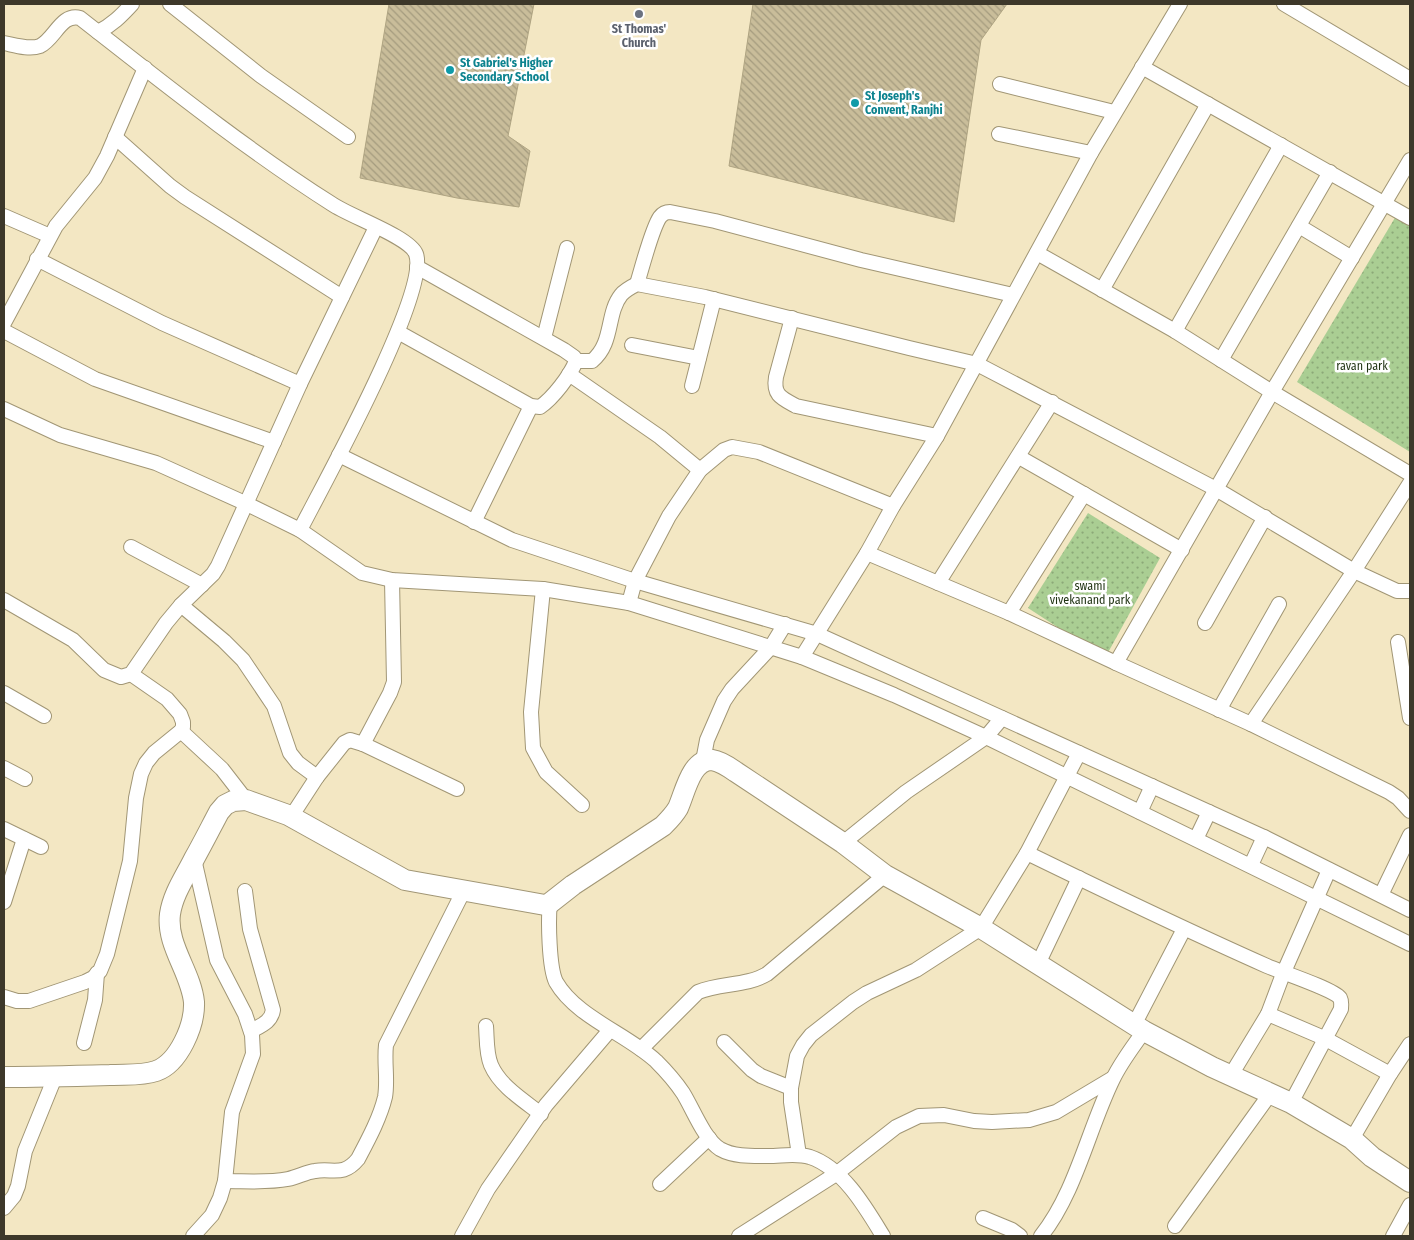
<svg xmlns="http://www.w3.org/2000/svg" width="1414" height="1240" font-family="'Fira Sans Condensed',sans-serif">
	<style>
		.park { fill: url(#park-dots) }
		.building { fill: url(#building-back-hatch); stroke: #afa482 }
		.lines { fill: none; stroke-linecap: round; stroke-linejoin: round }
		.street-casing { stroke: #a19675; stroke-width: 16 }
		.secondary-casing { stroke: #a19675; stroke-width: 22 }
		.street { stroke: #fff; stroke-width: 14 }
		.secondary { stroke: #fff; stroke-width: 20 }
		.worship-dot { fill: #6b7280; stroke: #fff; stroke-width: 2 }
		.culture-dot { fill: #0f9aa8; stroke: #fff; stroke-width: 2 }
		.labels { text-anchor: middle; stroke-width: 5; stroke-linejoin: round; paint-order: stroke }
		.worship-label { font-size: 12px; font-weight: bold; fill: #5b616d; stroke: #fff }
		.culture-label { font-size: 12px; font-weight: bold; fill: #0d838f; stroke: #fff; text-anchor: start }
		.park-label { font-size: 12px; fill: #1f3212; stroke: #fff }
	</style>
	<defs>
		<pattern id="park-dots" width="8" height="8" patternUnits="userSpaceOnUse" patternTransform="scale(1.25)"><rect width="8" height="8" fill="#aace93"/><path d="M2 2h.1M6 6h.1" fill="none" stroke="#8ca878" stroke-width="1.8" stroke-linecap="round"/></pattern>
		<pattern id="building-back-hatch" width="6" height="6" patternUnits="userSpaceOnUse" patternTransform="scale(1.25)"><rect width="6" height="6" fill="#c9bd9a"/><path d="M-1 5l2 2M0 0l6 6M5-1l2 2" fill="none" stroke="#a49b7e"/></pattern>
	</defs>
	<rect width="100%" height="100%" fill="#f3e7c3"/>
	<!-- park -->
	<g class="park">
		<polygon points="1399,211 1410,220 1410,452 1297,382"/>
		<polygon points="1088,513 1160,558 1105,658 1028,608"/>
	</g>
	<!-- building -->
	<g class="building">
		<polygon points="389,4 534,4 508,136 530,151 519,207 457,198 360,178"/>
		<polygon points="753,4 1007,4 981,40 954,222 729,166"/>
	</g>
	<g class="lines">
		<defs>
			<g id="street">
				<polyline points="170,4 261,76 348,137"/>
				<polyline points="1284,4 1410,79"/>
				<path d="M98,32C112,25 121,16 132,4"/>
				<path d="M4,43C14,45 29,50 40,46C55,39 61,13 80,18C162,82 244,148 332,204C349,216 410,237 416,254C430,292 322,487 300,530"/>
				<polyline points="1142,67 1410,218"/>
				<polyline points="1000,84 1114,112"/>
				<polyline points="999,134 1091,153"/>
				<polyline points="115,137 170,186 185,197 342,297"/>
				<polyline points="4,216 50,236"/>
				<polyline points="1299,226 1352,258"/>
				<polyline points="1037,253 1175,331 1272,392 1410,474"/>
				<polyline points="37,259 162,323 300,384"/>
				<polyline points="417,267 564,350 574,357 576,361"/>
				<path d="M637,284C642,268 652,228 660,217C663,213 666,212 670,212L715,221L861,260L1013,295"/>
				<polyline points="1102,290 1208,104"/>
				<path d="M792,318L776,377C773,395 781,398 796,406L937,436"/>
				<polyline points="4,323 56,226 95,178 107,156 145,68"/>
				<polyline points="4,331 95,379 274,442"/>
				<polyline points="1175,331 1281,145"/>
				<path d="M398,332L531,406L540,407C553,398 570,376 576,361"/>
				<polyline points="544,338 567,248"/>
				<polyline points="632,345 699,358"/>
				<polyline points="1221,360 1330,172"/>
				<path d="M576,361H592C614,343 606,314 621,295C625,290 631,287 637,284L705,297L909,348L977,364L1216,489L1354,571L1397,591H1410"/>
				<polyline points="569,374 660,437 700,470"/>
				<polyline points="692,386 714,299"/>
				<polyline points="4,409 60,435 156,463 247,504 300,530 362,573 392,580 543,589 629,603 802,657 894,695 986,737 1410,944"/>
				<polyline points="339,455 512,540 635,581 817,634 1264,837 1410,910"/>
				<polyline points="1019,457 1182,550"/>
				<polyline points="474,522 531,406"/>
				<polyline points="131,547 202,585"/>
				<polyline points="867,553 1009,613 1116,663 1272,392 1410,160"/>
				<polyline points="938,583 1052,402"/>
				<polyline points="543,589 531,712 533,748 546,772 582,805"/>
				<polyline points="4,600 73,640 104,670 121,677 131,674 166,623 181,605 213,574 218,566 300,384 376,227"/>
				<polyline points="629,603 635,581 669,516 700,470 724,450 732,447 759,452 893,506"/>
				<polyline points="181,605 224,641 243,660 274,706 290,753 298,763 317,777"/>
				<polyline points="1009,613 1084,494"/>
				<polyline points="1205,623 1265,517"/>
				<polyline points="1398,642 1410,718"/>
				<polyline points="802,657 867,553 893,506 937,436 1091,153 1180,4"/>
				<polyline points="1116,663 1251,724 1389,792 1398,798 1410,811"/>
				<polyline points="4,693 44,716"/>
				<polyline points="1219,710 1279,604"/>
				<polyline points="1251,724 1354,571 1410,483"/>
				<polyline points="181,731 222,769 246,800"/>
				<polyline points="363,744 390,693 394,682 392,580"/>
				<polyline points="703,761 707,740 724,701 732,689 771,647 785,624"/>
				<polyline points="4,768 25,779"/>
				<polyline points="1140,812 1152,786"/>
				<polyline points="291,817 317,777 344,743 350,740 363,744 457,789"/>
				<polyline points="4,829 41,847"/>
				<polyline points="1196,839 1209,812"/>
				<polyline points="843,843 906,792 986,737 1002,718"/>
				<path d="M1027,853C1107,892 1186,930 1267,966C1281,972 1333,989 1340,998C1342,1002 1341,1005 1341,1009L1291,1103"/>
				<polyline points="1251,865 1264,837"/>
				<path d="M245,891L250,929L273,1010C271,1022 262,1025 251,1031"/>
				<polyline points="1381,895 1410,835"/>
				<polyline points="4,902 24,839"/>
				<path d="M550,903C548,920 549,968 556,982C576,1017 627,1034 656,1061C666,1071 675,1081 683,1093C693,1109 704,1139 720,1149C734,1157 753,1156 768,1156C782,1156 797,1153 810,1157C843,1168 866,1208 883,1236"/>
				<polyline points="1038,964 1079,878"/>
				<polyline points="4,997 17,1001 29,1001 85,982 93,978 100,971 107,954 130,861 136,798 141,774 146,763 154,753 181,731 183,727 183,722 180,714 167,699 131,674"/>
				<polyline points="1268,1014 1324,1038 1390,1074"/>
				<polyline points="1134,1025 1184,929"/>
				<path d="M486,1026C487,1038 486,1053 491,1065C500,1086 523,1100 541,1114"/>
				<polyline points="724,1042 752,1070 761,1076 791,1088"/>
				<polyline points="84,1043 95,1000 97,973"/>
				<path d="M641,1049L698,992C720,983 747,986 767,974L885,875"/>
				<polyline points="1231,1075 1268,1014 1283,974 1329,870"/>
				<polyline points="1352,1139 1390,1074 1410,1044"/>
				<polyline points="799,1155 791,1102 791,1088 797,1056 803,1045 811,1035 853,1002 867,993 916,970 981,928 1027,853 1079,753"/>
				<path d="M225,1181C246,1181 268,1183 288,1179C298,1177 306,1172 315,1171C333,1168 343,1177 358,1159C368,1140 380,1118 385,1097C388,1080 384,1063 386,1045L464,890"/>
				<polyline points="660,1184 709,1138"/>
				<polyline points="4,1208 14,1196 18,1186 25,1151 55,1077"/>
				<polyline points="983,1218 1012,1230 1020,1236"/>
				<polyline points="1175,1226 1270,1094"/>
				<polyline points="193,1236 212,1215 220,1198 225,1181 232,1112 253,1054 252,1035 245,1014 217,960 194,859"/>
				<polyline points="462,1236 488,1189 546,1105 610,1030"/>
				<polyline points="739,1236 836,1174 896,1127 919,1116 944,1115 974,1121 992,1122 1029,1120 1056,1112 1113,1078"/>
				<path d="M1041,1236C1076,1192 1088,1130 1113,1079C1121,1062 1133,1047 1144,1031"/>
				<polyline points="1393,1236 1410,1205"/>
			</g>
			<path id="secondary" d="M4,1077C39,1077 75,1076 110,1075C125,1074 142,1076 156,1071C179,1063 195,1025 194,1002C191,972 166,945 170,914C173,894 185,877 194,859C203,843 211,827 219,812L225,805L233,801L246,800L288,815L405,880L545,905L550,903L573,885L663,826C669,820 674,815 678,808C685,793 691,759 712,760C720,761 729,767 736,772L843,843L885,875L981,928L1144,1031L1212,1067L1291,1103L1352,1139L1372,1157L1410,1182"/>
		</defs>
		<!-- street casing -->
		<use href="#street" class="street-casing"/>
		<!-- secondary casing -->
		<use href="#secondary" class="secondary-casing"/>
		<!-- street -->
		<use href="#street" class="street"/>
		<!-- secondary -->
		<use href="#secondary" class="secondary"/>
	</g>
	<!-- markers -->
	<circle class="worship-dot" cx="639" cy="14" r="5"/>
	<g class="culture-dot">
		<circle cx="450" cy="70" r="5"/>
		<circle cx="855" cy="103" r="5"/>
	</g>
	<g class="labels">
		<!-- worship labels -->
		<g class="worship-label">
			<text x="639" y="33">St Thomas'<tspan x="639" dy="14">Church</tspan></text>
		</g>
		<!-- culture labels -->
		<g class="culture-label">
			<text x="460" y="67">St Gabriel's Higher<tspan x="460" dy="14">Secondary School</tspan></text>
			<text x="865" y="100">St Joseph's<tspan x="865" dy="14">Convent, Ranjhi</tspan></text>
		</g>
		<!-- park labels -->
		<g class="park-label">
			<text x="1362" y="370">ravan park</text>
			<text x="1090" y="590">swami<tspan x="1090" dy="14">vivekanand park</tspan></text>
		</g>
	</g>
	<!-- border -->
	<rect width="1414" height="1240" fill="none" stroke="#3d382a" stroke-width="10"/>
</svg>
